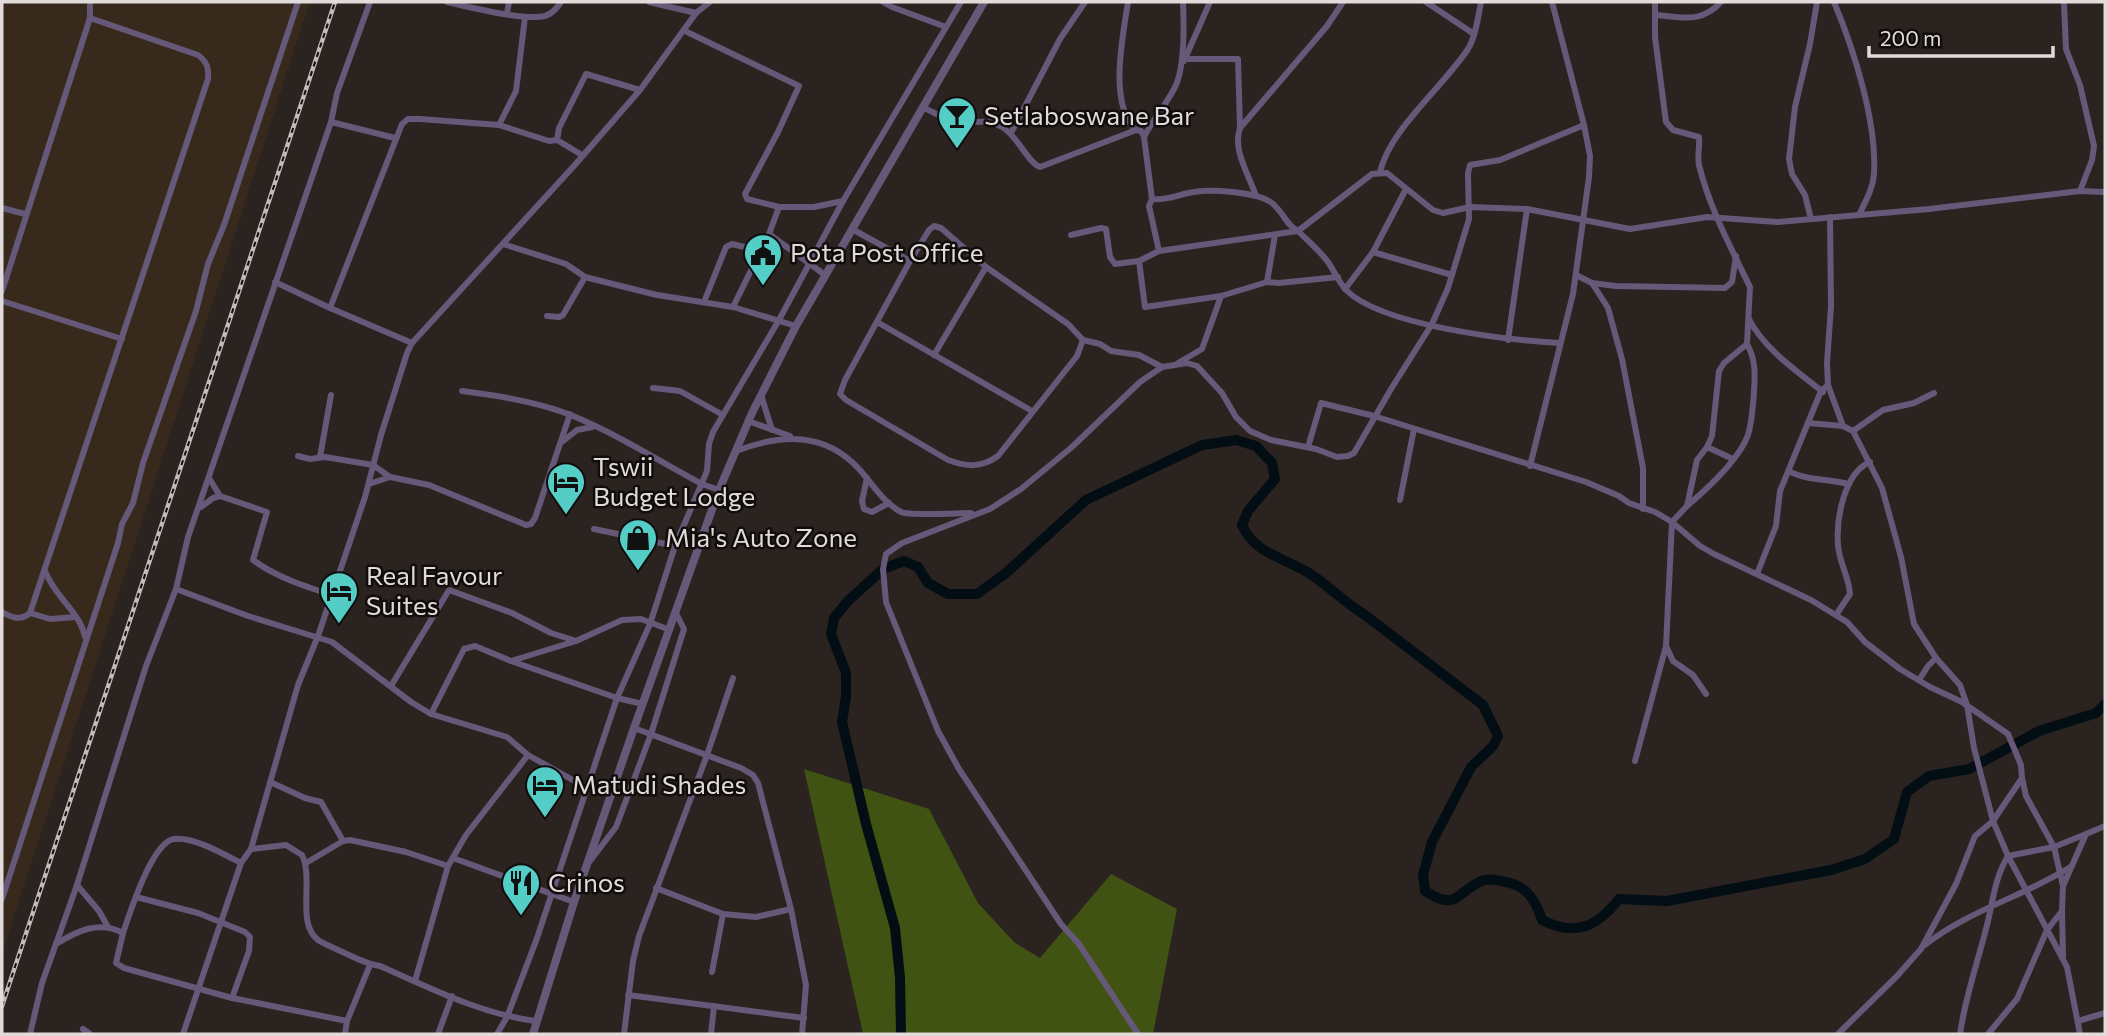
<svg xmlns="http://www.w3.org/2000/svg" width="2107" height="1036" font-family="Commissioner,sans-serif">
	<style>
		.commercial { fill: #37291c }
		.green { fill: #405312 }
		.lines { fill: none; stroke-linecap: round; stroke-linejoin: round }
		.river { stroke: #020d14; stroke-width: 10 }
		.minor { stroke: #655878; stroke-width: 6 }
		.tertiary { stroke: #655878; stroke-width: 8 }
		.rail-casing { stroke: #c2bbb9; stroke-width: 4.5 }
		.rail { stroke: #110d0c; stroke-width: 2; stroke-dasharray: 5; stroke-linecap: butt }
		.labels { text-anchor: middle; stroke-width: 5; stroke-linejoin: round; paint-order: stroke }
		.poi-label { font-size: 26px; fill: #e1dbd9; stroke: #110d0c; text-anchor: start }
	</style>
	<rect width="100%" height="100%" fill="#2b231f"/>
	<!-- commercial -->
	<polygon class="commercial" points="2,2 310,2 2,954"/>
	<!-- green -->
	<polygon class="green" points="804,769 929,809 978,903 1015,943 1040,958 1111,874 1177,909 1153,1034 863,1034"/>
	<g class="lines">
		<!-- river -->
		<path class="river" d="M901,1034L900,978L895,928L866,824L842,722L846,696V673L831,634L834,618L848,601L883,569L904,561L918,567L928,583L948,594H977L1006,573L1086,500L1202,445L1236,440L1256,446L1272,463L1275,479L1248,511L1242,525C1255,555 1287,558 1312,575C1331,588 1345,603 1365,615L1483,705L1498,736L1493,746L1471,767L1432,842L1423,875L1425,891C1459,913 1456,890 1484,880C1489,879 1496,880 1501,881C1525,884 1535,898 1542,920C1575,937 1597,927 1619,899L1667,901L1831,870L1865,859L1894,839L1907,792L1929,776L1969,769L2039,731L2096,713L2105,704"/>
		<!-- minor -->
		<g class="minor">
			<path d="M447,2C470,7 523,21 545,16C552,14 557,8 561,2"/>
			<polyline points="649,2 696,13"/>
			<polyline points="883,2 892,7 946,27"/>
			<path d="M1128,2C1123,35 1108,104 1136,130"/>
			<polyline points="1426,2 1474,34"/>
			<path d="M1834,2C1854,50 1877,122 1874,174C1873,189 1865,202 1859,215"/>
			<polyline points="2064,2 2066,49 2080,85 2094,146 2092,160 2080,191"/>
			<polyline points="507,13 509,2"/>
			<path d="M1655,15C1682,17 1701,24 1721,2"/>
			<polyline points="685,31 799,86 778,132 745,194 747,199 779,207 769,234 733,307"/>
			<polyline points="1185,59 1238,59 1240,128"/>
			<polyline points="1184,61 1210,2"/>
			<path d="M922,107C932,111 942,118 953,121C970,125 986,117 1002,127C1018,136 1028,163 1040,167L1136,130L1141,131L1144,137L1152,199C1167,201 1179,194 1194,192C1212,189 1253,192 1269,201C1282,208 1285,225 1298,231L1372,174L1387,173L1433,210L1443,213L1470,207L1527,209L1630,229L1707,217L1777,222L1929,209L2080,191L2105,192"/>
			<polyline points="331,122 395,138"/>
			<polyline points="499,125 516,91 525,17"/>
			<polyline points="1011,133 1060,39 1085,2"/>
			<path d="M1144,137C1153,119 1169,101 1176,85C1185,64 1184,24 1183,2"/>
			<polyline points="557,140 559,128 586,74 640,90"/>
			<path d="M1380,172C1390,129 1443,87 1468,49C1476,36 1478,17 1481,2"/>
			<path d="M1256,196C1249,175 1232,149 1240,128L1327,26L1343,2"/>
			<polyline points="1152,199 1149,206 1159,251"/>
			<polyline points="779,207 814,207 843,201"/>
			<polyline points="2,208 25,214"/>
			<polyline points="1830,217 1831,306 1827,363 1828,385 1843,426 1853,431 1882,488 1901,557 1914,624 1936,658 1960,685 1967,705 1974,748 1993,821 2008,856 2067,967 2080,1034"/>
			<polyline points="1811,219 1805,195 1792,174 1789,159 1795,107 1810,44 1817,2"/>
			<polyline points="852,229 910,261"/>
			<polyline points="769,234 825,275"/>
			<path d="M1071,235L1101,228L1106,229L1110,257L1115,264L1139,261L1159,251L1298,231C1308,241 1320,251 1328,262C1334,271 1339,282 1346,290C1382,326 1508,340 1559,343"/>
			<polyline points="503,244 566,264 585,277 657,295 733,307 796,326"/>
			<polyline points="1373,252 1452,275"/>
			<polyline points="1139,261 1145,307 1221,296 1267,282 1279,283 1338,277"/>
			<polyline points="1576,275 1592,283 1616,286 1725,288 1732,282 1736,256"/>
			<polyline points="275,282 330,308"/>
			<polyline points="1267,282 1275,235"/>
			<polyline points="1592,283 1608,308 1622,359 1643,468 1643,509"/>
			<polyline points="1345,289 1373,252 1406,189"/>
			<polyline points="2,291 90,18 90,2"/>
			<polyline points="2,301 122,339"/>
			<polyline points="704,302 726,247 732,244 761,251"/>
			<polyline points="547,316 559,317 563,315 585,277"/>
			<path d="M1749,319C1764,349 1797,371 1823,392"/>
			<polyline points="877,322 1032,411"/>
			<path d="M1083,340L1077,356L998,456C981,468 967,467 948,460L846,400L840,394L845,380L910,261L929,230L934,226L941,228L986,267L1068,324L1083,340L1100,344L1111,351L1139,355L1162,367"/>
			<polyline points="1508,340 1527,209"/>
			<polyline points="412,343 330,308 402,124 408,119 420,119 499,125 549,141 557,140 582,155"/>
			<polyline points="934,355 986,267"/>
			<polyline points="1178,363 1202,349 1221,296"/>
			<polyline points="653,388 680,391 723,415"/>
			<path d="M462,391C495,395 542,403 573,416C617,434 659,461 702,484L719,490"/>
			<polyline points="761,395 772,430"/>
			<polyline points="748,421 790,436"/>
			<polyline points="1808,423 1843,426"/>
			<polyline points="1853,431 1883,410 1914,403 1934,393"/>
			<polyline points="562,442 577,430 592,427"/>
			<polyline points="1308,447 1321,403 1374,416 1586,482 1619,496 1629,503 1655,512 1672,522 1700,546 1714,554 1811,600 1847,622 1865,642 1900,669 1930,687 1962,702 2008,734 2021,765 2022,778 1993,821 1975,836 1956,884 1921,949 1897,976 1838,1034"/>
			<polyline points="1707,447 1733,459"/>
			<path d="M736,451C781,434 825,431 860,470C872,484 884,503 901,512C909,516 958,513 971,513"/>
			<polyline points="298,456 310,459 325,457 373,465 390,477 429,485 526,525 531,524 535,518 570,414"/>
			<polyline points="320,457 331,395"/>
			<polyline points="1530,466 1573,294 1589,177 1590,156 1584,125 1552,2"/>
			<path d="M1789,471C1803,480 1830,479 1848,484"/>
			<path d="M209,478L220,496L267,512L253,560C276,577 304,586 332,595"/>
			<polyline points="867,478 862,501 864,509 872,512 889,503"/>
			<polyline points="369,484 390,477"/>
			<polyline points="1400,500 1414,429"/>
			<path d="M1687,506C1707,489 1739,460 1748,435C1752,422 1753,406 1754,392C1755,374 1756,360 1747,344"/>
			<polyline points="201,507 213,498 220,496"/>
			<polyline points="594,529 675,546"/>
			<path d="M45,571C54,596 80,612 85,637"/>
			<polyline points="1757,574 1776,526 1780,491 1821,391 1828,385"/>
			<polyline points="176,589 248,616 332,642 411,702 431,714 507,737 528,755 587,788"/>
			<path d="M2,612C12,618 21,621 30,613L208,79C209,68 207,62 198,55L90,18"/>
			<polyline points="30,613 50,619 75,617"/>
			<path d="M1836,615L1850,594C1849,577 1839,562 1838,545C1836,519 1844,473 1870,462"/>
			<polyline points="1667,648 1673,661 1693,675 1706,694"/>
			<polyline points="511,661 576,641 622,620 641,619 670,630"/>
			<polyline points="1919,680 1928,666 1936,658"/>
			<polyline points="391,686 449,590 512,613 551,633 576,641"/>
			<polyline points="431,714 464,649 475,646 511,661 617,698 643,704"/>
			<polyline points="634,728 741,768 753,775 758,783 791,909 806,985 802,1034"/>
			<path d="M1635,761L1666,646L1672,522L1687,506L1697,460L1707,447L1712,436L1719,371L1724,363L1747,344L1750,287C1731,248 1709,207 1699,165C1697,156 1700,146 1699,137L1673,130L1666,122L1655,37V2"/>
			<polyline points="2022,778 2026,796 2054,847 2063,886"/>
			<polyline points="270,782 305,798 321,802 343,841"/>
			<path d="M251,849L286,845L302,855C314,879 296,924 318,940C324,944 332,947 338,950C352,956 365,964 380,966C430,988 481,1014 535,1021"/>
			<polyline points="453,858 574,902"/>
			<polyline points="590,861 616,827 651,734 684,629 676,613"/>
			<polyline points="306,863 343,841 350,840 406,852 448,866"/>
			<polyline points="77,885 99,911 108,927"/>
			<polyline points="656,888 723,914 756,917 791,909"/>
			<polyline points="136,897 198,913 245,932 250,937 249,951 232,998"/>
			<polyline points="2,899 118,543 122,524 133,503 143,463 196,311 208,264 224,225 298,2"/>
			<polyline points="2062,911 2063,956"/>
			<path d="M123,933C130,913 152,842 174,839C193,836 225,855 241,863"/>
			<path d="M56,944C77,931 99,920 123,933L116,963L124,968L232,998L347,1021"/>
			<path d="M1925,945C1969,910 2025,896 2072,866"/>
			<polyline points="712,972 723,914"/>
			<polyline points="415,981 448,866 466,835 528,755"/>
			<polyline points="628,995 804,1018"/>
			<polyline points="2078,1021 2105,1013"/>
			<polyline points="83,1029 90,1034"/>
			<polyline points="30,1034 42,983 77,885 146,666 176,589 188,537 331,122 337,93 370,2"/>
			<polyline points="183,1034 241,863 251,849 298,685 318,636 365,497 381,435 407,353 412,343 573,167 640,90 696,13 710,2"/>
			<polyline points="345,1034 347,1021 370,965"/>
			<polyline points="438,1034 452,996"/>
			<polyline points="497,1034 507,1017 536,941 617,698 650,624 675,546 707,471 709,444 713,432 779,320 843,201 961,2"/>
			<polyline points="624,1034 633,961 639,936 707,755 733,678"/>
			<polyline points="711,1034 714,1006"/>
			<polyline points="1138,1034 1079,944 1061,924 959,769 938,731 886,602 883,569 886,554 902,543 990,509 1021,489 1072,447 1140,382 1162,367 1187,363 1197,366 1222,393 1236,417 1250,431 1271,440 1316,449 1337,457 1348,456 1354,453 1391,389 1432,324 1448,288 1469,219 1468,173 1470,165 1500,160 1584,125"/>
			<path d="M1960,1034C1965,998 1977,964 1986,929C1993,903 1994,879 2008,856L2054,847L2086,834"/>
			<polyline points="1988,1034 2017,999 2047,930 2062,911 2063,886 2086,834 2105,826"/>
		</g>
		<!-- tertiary -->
		<polyline class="tertiary" points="533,1034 574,902 634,728 719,490 752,413 796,326 984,2"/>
		<defs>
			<polyline id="rail" points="2,1006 335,2"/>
		</defs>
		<!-- rail casing -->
		<use href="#rail" class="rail-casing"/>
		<!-- rail -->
		<use href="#rail" class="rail"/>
	</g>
	<!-- icons -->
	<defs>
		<symbol id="bar-pin" viewBox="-11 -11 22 30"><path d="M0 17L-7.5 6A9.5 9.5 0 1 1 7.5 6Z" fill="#54cdc7" stroke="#110d0c"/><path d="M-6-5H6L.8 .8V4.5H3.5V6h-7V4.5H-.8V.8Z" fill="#111"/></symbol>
		<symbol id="civic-pin" viewBox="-11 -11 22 30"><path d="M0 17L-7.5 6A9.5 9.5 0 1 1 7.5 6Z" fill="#54cdc7" stroke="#110d0c"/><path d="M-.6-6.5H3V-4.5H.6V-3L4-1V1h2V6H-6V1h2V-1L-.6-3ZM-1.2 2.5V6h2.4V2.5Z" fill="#111"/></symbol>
		<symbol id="hotel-pin" viewBox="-11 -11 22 30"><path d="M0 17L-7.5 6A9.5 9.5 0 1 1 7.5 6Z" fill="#54cdc7" stroke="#110d0c"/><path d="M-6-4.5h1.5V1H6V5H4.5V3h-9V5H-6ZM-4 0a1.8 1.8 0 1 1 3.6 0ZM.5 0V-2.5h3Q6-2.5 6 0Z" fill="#111"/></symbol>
		<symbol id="shop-pin" viewBox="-11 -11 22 30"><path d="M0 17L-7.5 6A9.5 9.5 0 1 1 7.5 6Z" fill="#54cdc7" stroke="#110d0c"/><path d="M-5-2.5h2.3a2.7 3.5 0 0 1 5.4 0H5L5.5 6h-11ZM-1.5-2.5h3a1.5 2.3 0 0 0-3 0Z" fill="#111"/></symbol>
		<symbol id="restaurant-pin" viewBox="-11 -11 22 30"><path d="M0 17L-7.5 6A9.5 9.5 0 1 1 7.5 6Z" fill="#54cdc7" stroke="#110d0c"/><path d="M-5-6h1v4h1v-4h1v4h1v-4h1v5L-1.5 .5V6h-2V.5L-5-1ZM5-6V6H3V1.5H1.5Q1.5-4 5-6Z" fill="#111"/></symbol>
	</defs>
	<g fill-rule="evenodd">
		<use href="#bar-pin" x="935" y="94" width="44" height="60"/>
		<use href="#civic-pin" x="741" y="231" width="44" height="60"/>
		<use href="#hotel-pin" x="544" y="460" width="44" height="60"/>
		<use href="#shop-pin" x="616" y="516" width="44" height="60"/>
		<use href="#hotel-pin" x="317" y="569" width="44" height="60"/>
		<use href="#hotel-pin" x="523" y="763" width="44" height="60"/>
		<use href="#restaurant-pin" x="499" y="861" width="44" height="60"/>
	</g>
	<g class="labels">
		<!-- poi labels -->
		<g class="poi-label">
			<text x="984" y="125">Setlaboswane Bar</text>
			<text x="790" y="262">Pota Post Office</text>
			<text x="593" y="476">Tswii<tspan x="593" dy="30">Budget Lodge</tspan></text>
			<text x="665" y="547">Mia's Auto Zone</text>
			<text x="366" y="585">Real Favour<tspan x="366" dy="30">Suites</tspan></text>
			<text x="572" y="794">Matudi Shades</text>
			<text x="548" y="892">Crinos</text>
		</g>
	</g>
	<!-- border -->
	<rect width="2107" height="1036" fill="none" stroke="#e1dbd9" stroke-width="7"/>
	<!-- scale -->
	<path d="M1869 46v10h184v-10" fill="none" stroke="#e1dbd9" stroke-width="3.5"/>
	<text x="1880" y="46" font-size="21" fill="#e1dbd9" stroke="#110d0c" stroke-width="5" paint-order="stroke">200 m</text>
</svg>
